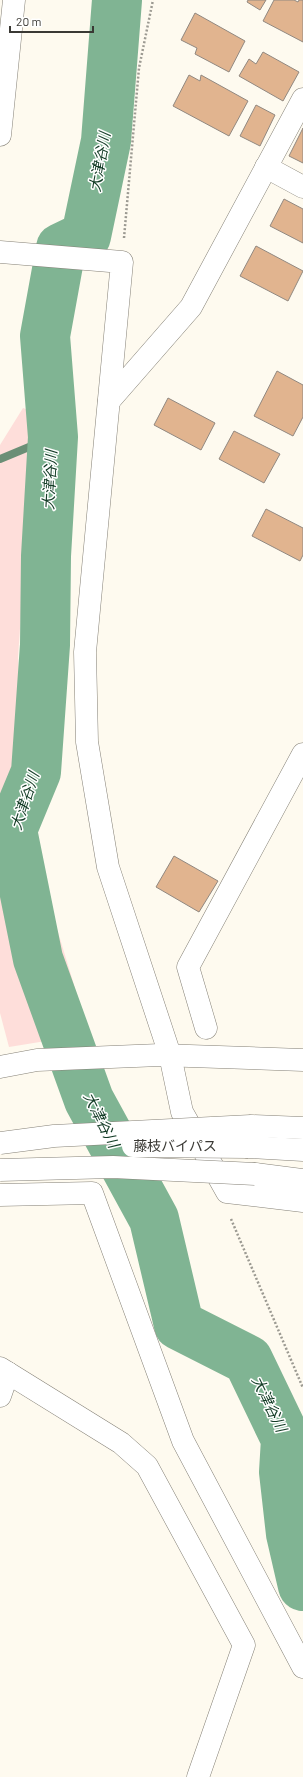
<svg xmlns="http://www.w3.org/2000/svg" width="303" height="1777" font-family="Barlow,'Noto Sans JP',sans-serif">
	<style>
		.green { fill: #fededa }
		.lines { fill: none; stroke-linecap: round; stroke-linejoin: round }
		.stream { stroke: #6b8f76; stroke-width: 8 }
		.river { stroke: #80b493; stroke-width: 50 }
		.building { fill: #e1b48f; stroke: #918880 }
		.street-casing { stroke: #858177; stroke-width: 23 }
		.highway-casing { stroke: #858177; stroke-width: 23 }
		.path { stroke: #9c9a92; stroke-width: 2.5; stroke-dasharray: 2 2; stroke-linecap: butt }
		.street { stroke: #fff; stroke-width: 22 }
		.highway { stroke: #fff; stroke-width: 22 }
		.highway-bridge-casing { stroke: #858177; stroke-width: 23; stroke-linecap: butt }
		.highway-bridge { stroke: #fff; stroke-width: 22 }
		.labels { text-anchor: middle; stroke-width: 3; stroke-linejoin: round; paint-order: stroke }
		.street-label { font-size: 14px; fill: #3a3934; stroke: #fff }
		.water-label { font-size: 15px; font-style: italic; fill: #133c26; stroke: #fff }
	</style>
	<rect width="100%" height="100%" fill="#fefaef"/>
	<!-- green -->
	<polygon class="green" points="23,408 40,414 31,471 18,657 24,805 47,896 89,1034 9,1047 0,1013 0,445"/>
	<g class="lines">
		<!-- stream -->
		<polyline class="stream" points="0,459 53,437"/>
		<!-- river -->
		<polyline class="river" points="117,0 106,141 86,236 61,248 45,336 53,437 46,556 45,645 36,772 12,830 38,959 89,1100 154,1219 179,1325 248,1360 286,1439 284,1472 291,1534 303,1586"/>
	</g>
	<!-- building -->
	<g class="building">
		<polygon points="248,0 266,0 260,10 247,2"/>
		<polygon points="274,0 294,0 298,2 299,0 303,0 303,42 263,21"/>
		<polygon points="195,13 245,41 229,72 195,54 197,48 181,40"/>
		<polygon points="263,52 299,72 283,101 239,76 249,59 256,64"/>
		<polygon points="189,75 200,81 201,75 248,101 229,136 173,106"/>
		<polygon points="256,105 275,115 260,146 240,136"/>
		<polygon points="303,128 303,163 289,156"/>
		<polygon points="284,199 303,209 303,243 270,226"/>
		<polygon points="256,246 303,271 288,301 240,276"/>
		<polygon points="277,371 303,385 303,417 293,436 254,416"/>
		<polygon points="168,398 215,423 201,450 154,425"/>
		<polygon points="234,431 280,454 264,483 219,459"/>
		<polygon points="266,509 303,528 303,555 300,561 252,536"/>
		<polygon points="174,856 218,881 199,912 156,887"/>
	</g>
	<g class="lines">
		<defs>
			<g id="street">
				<polyline points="0,135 14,0"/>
				<polyline points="266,167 303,187"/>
				<polyline points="0,252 122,262 85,652 87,742 108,867 170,1055 182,1112 227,1192 303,1201"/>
				<polyline points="109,401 191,307 303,99"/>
				<polyline points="206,1028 188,967 303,754"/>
				<polyline points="0,1067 37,1060 160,1055 303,1060"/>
				<polyline points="0,1195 92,1193 183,1441 303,1667"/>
				<polyline points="0,1368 121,1443 147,1466 244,1645 198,1777"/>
				<polyline points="0,1396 8,1373"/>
			</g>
			<g id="highway">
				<polyline points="251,1126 303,1128"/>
				<polyline points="248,1147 303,1150"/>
				<polyline points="255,1174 303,1180"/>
			</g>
		</defs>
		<!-- street casing -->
		<use href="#street" class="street-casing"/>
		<!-- highway casing -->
		<use href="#highway" class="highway-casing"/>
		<!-- path -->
		<g class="path">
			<polyline points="124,238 139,68 153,0"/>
			<polyline points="231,1219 303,1388"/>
		</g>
		<!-- street -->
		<use href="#street" class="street"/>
		<!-- highway -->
		<use href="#highway" class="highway"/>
		<defs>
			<g id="highway-bridge">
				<polyline points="0,1143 54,1136 251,1126"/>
				<polyline points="133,1146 248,1147"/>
				<polyline points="0,1170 113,1167 255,1174"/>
			</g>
		</defs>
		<!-- highway-bridge casing -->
		<use href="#highway-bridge" class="highway-bridge-casing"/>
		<!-- highway-bridge -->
		<use href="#highway-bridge" class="highway-bridge"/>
	</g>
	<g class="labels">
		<!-- street labels -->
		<g class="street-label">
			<text x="175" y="1151">藤枝バイパス</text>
		</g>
		<!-- water labels -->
		<g class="water-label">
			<text transform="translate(100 162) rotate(-80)" y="5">大津谷川</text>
			<text transform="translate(50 480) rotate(-87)" y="5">大津谷川</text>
			<text transform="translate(25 801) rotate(-72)" y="5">大津谷川</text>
			<text transform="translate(101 1120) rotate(63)" y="5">大津谷川</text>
			<text transform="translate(269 1404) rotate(64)" y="5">大津谷川</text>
		</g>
	</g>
	<!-- scale -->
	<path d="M10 26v6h83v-6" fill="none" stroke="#3a3934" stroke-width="2"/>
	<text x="16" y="26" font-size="12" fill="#3a3934" stroke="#ffffff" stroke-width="3" paint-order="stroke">20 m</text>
</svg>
